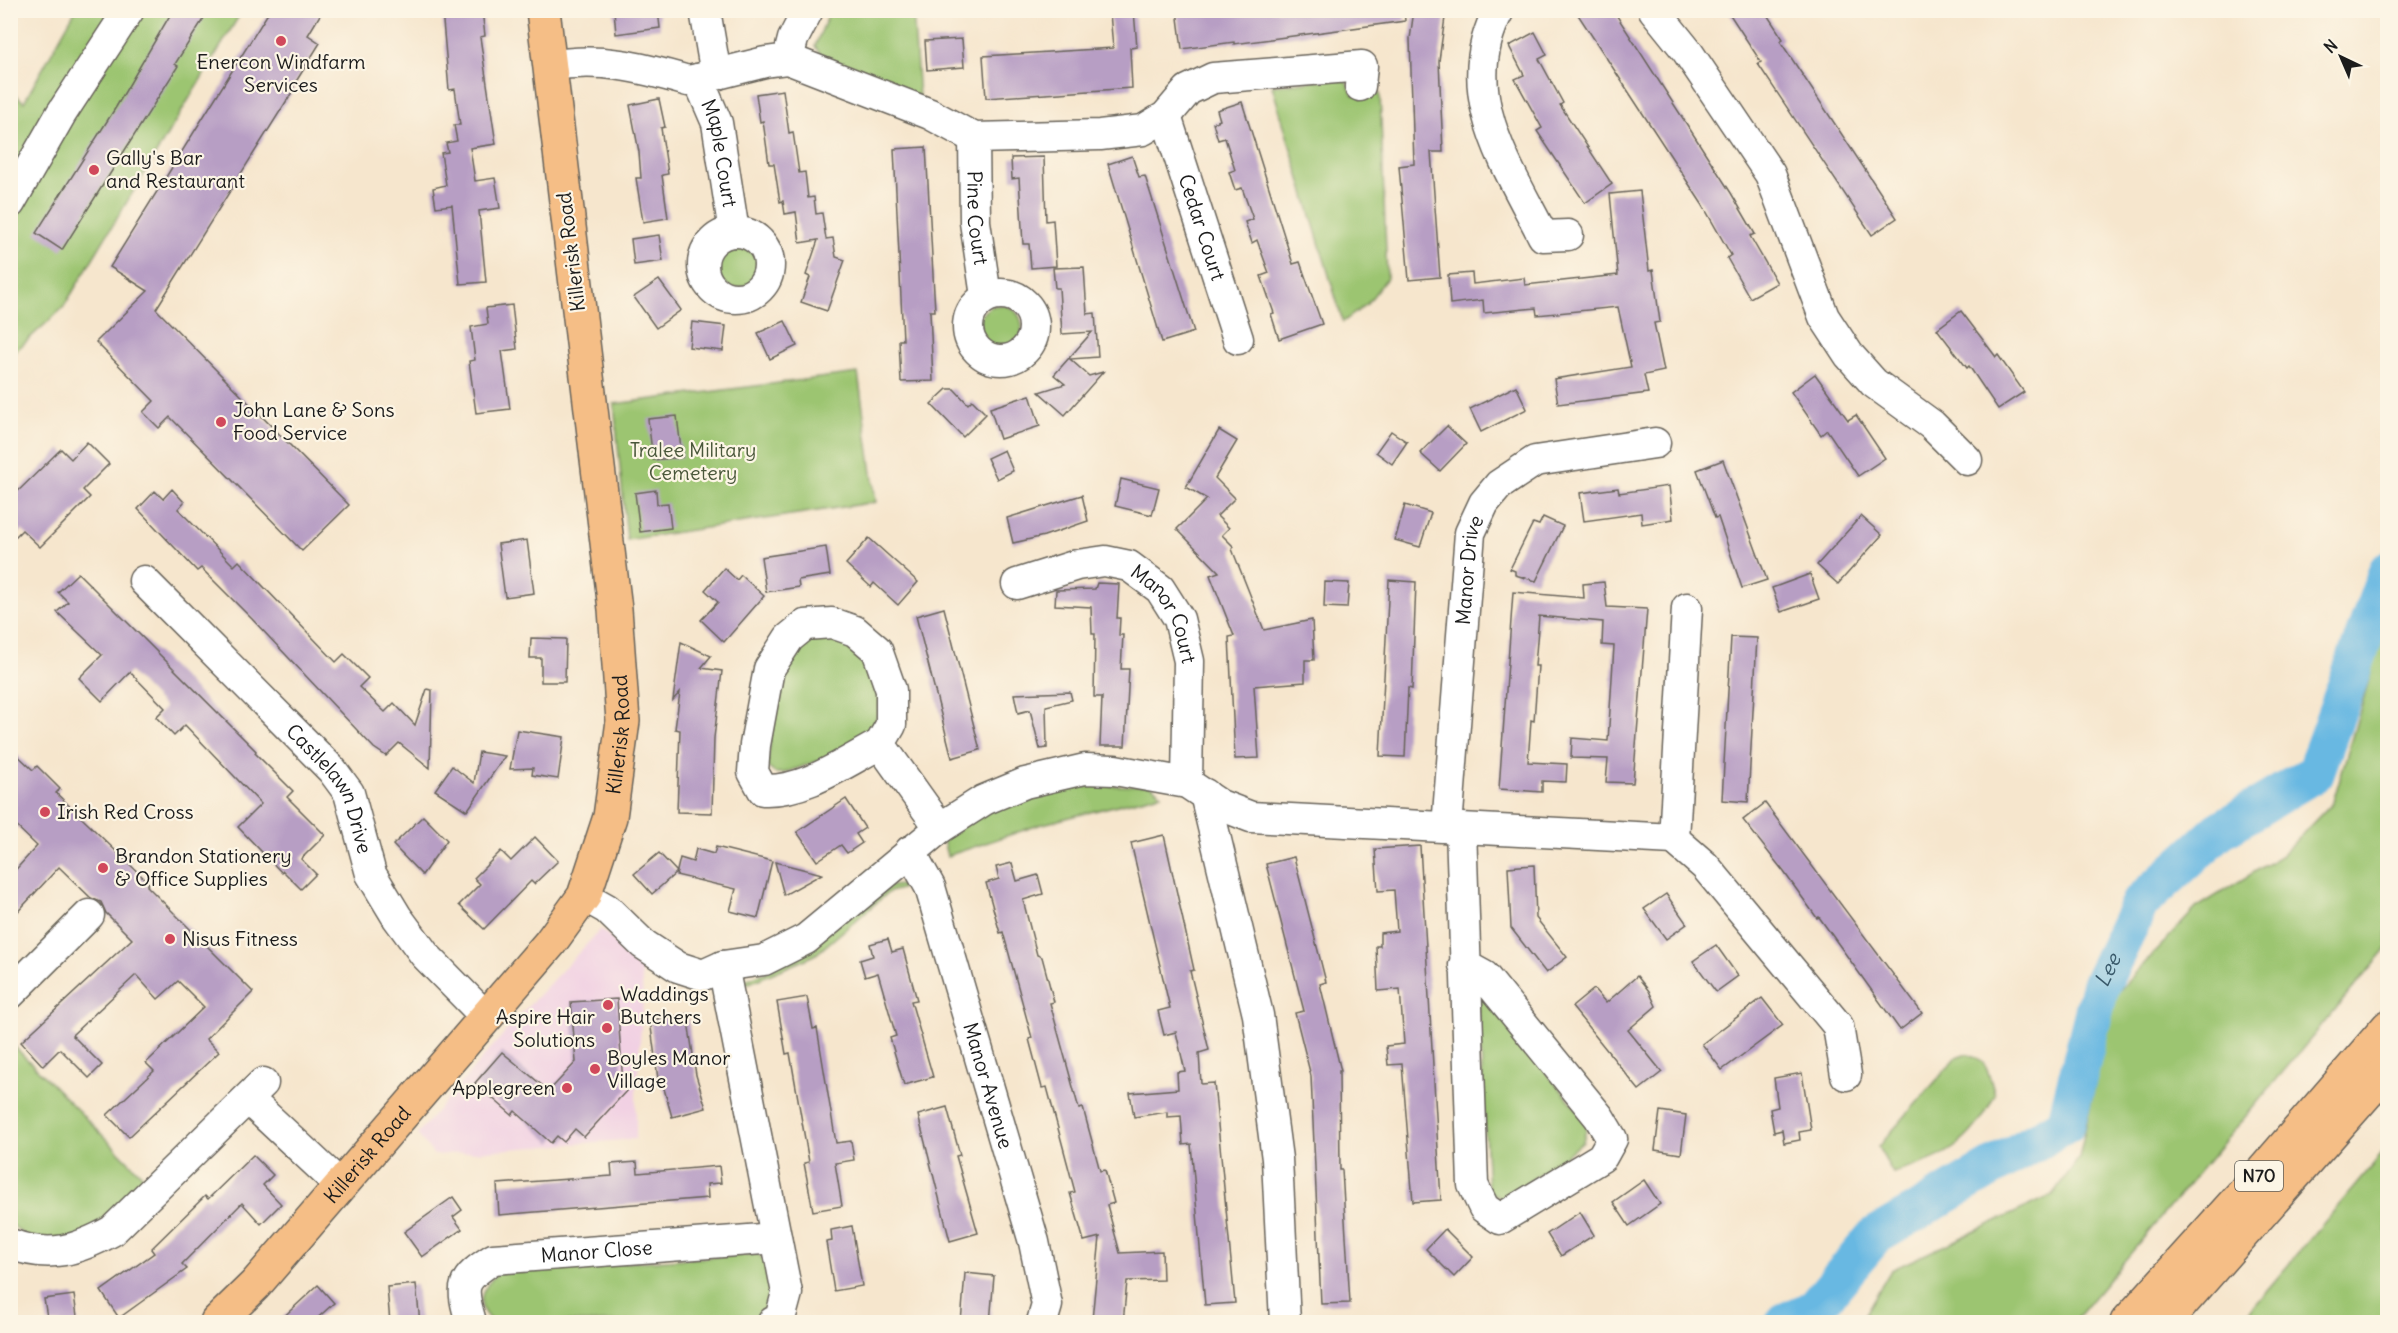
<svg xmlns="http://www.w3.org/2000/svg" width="2398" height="1333" font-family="Delius,sans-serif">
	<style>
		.built { fill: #f1d0e3 }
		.green { fill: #9cc571; stroke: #5c7046; stroke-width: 1.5 }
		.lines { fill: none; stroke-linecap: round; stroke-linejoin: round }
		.river { stroke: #67b8e2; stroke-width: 39 }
		.building { fill: #b79ec4 }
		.minor-casing { stroke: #68635a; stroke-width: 33 }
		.major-casing { stroke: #68635a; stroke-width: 36 }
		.minor { stroke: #fff; stroke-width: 30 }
		.major { stroke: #f5be86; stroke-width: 33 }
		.poi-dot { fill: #d1495b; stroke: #fcf5e5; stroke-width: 2 }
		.labels { text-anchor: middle; stroke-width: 4.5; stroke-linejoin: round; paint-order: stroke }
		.shield { fill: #fcf5e5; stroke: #5f5d58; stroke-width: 1.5 }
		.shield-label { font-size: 18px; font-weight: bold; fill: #1c1c1c }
		.poi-label { font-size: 20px; fill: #1c1c1c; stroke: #fcf5e5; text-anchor: start }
		.street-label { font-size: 20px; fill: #1c1c1c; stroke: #fcf5e5 }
		.park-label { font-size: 20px; fill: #49573a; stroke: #fcf5e5 }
		.water-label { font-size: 21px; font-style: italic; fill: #3a5a6b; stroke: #fcf5e5 }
	</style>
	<rect width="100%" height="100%" fill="#fcf5e5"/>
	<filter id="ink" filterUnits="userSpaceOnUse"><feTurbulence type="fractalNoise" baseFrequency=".0167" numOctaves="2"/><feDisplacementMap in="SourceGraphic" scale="12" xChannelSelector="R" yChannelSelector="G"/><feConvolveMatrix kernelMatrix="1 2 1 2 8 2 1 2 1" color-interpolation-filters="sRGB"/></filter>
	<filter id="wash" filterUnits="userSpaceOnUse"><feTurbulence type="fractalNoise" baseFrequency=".008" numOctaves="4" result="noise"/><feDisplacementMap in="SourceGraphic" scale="24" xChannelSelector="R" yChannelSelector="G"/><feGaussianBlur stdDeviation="1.35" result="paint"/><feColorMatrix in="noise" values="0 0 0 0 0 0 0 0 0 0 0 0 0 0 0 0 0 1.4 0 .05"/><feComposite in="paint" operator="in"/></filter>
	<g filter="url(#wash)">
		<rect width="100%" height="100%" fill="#f6e6cd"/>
		<!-- built -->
		<polygon class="built" points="601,929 641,967 643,1000 636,1095 636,1139 434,1155 417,1134 519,1016"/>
		<!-- green -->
		<g class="green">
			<polygon points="75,11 242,11 63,308 11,355 10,90 24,102"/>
			<polygon points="830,11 913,11 919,97 822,57 815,46"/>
			<polygon points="1344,77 1353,95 1380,93 1387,278 1367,304 1343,322 1272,86"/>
			<circle cx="736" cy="265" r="23"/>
			<circle cx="1000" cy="327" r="22"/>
			<polygon points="858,373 876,502 627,540 614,404"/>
			<polygon points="2387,618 2387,948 2073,1322 1860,1322 1891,1270 2053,1195 2079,1158 2114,996 2196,908 2282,855 2333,802"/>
			<path d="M826,633L859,644C866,660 879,680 880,697C883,745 819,760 784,773H775L767,767L781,662L802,640Z"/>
			<polygon points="1151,785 1161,794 1039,825 947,856 943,840 995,805 1066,787"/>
			<polygon points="902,885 902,889 889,892 815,955 745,985 747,979 766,972 890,886"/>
			<polygon points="1478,991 1588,1122 1583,1141 1568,1154 1504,1199 1492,1194 1488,1189"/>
			<polygon points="10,1042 145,1178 84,1237 34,1243 11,1224"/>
			<path d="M1967,1054C1988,1058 1989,1076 1995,1095C1971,1145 1944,1159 1893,1173L1878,1147L1956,1058Z"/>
			<polygon points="2387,1148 2387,1322 2240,1322"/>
			<path d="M758,1254L769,1265L776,1303L764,1317L665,1322H493C471,1305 483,1286 500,1271Z"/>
		</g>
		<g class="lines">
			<!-- river -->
			<path class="river" id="s1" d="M1785,1322L1813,1310L1875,1236L2066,1124L2100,987L2140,903L2219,831L2315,773L2388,570"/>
		</g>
		<g id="blocks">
			<!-- building -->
			<g class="building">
				<polygon points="173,10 209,10 175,64 178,66 62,250 36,233 116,107"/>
				<polygon points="270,10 323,10 308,35 320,43 292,88 294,89 156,309 349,505 302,551 170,417 159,428 143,412 154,401 96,342 148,291 110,267"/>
				<polygon points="442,10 482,10 485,36 480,37 496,144 470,148 475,181 495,178 500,208 479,211 486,282 460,284 452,205 436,207 433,188 446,185 441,153 448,152 446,143 457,141 454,125 460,125 455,89 449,90"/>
				<polygon points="614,10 658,10 660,28 616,34"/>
				<polygon points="1177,10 1404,10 1405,21 1234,44 1234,42 1182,49"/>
				<polygon points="1414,10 1446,10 1439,61 1443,152 1431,152 1440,277 1409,280 1399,166 1414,164 1410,39"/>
				<polygon points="1575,10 1619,10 1615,13 1731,193 1755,234 1750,236 1777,283 1750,298 1727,258 1731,255 1702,204"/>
				<polygon points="1727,10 1764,10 1783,39 1780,41 1897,218 1872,235 1758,64 1761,62"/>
				<polygon points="1134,11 1137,47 1130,48 1132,88 986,98 983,56 1113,48 1110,13"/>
				<polygon points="1535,32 1547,55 1539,59 1563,103 1560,105 1612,184 1585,203 1537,131 1542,128 1515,79 1524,75 1509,46"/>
				<polygon points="962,39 964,67 927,70 925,41"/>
				<polygon points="783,90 789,133 793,132 799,173 805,172 808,198 814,197 816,214 822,213 826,239 833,238 836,257 845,260 827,311 801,302 810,277 806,275 818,240 800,243 796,212 785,214 783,201 780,202 774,164 769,164 763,121 760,122 756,94"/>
				<polygon points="659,99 665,127 661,128 668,174 662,175 668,218 643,222 636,178 641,178 639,152 630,105"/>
				<polygon points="1242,102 1293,264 1300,262 1322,324 1279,339 1271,314 1274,313 1261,276 1269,273 1257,240 1252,243 1245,222 1253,219 1242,188 1235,190 1229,172 1235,170 1225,138 1218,140 1213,123 1220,120 1217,110"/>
				<polygon points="926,147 935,311 930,311 933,381 901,382 899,340 903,340 894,149"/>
				<polygon points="1132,156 1139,177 1145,176 1194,332 1162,342 1108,164"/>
				<polygon points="1044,157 1046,221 1053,220 1056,266 1031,268 1029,244 1023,244 1019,178 1012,179 1011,158"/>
				<polygon points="1640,191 1649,271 1653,270 1660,322 1654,323 1664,371 1644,375 1648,393 1558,404 1554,379 1631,367 1618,307 1537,315 1536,308 1484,313 1483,300 1450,304 1448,275 1472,273 1473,284 1524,278 1525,285 1618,275 1610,194"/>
				<polygon points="659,235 663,261 634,265 631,239"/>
				<polygon points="1084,267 1087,314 1095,313 1098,357 1070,359 1089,376 1103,372 1065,415 1039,392 1065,384 1054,375 1092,332 1062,334 1059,288 1055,288 1053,268"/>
				<polygon points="659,280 681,310 656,328 634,297"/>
				<polygon points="512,305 517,349 502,351 510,409 476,413 469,361 475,360 471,327 488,324 486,308"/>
				<polygon points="1961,311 1996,357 1998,355 2024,392 1998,409 1969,366 1967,368 1937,329"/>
				<polygon points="785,321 797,346 770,359 758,333"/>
				<polygon points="692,322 726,326 723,351 689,347"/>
				<polygon points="1815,374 1848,420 1856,415 1885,458 1858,476 1827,430 1821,435 1791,392"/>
				<polygon points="1516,386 1527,409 1481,432 1470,409"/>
				<polygon points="947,389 954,389 968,404 972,400 986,414 963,437 931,404"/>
				<polygon points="1030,395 1040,426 1000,439 990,408"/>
				<polygon points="677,416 682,457 653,460 648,419"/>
				<polygon points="1447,426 1466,444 1440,471 1420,453"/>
				<polygon points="1219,430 1237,441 1215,478 1235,498 1217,516 1229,528 1222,535 1234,547 1232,549 1264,630 1312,620 1314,660 1305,660 1305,682 1254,686 1259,758 1235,759 1229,637 1234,636 1210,575 1219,572 1177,529 1207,499 1186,487"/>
				<polygon points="1391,431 1407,442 1392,464 1376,452"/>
				<polygon points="87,442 109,464 83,490 90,497 40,547 22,530 10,542 10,499 61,449 71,459"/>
				<polygon points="1004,450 1013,471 997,479 987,458"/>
				<polygon points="1723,460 1767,580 1742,588 1718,517 1715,518 1697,470"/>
				<polygon points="1121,479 1159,488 1152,515 1115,506"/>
				<polygon points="1669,486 1673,519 1642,524 1641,513 1584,521 1580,493 1618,488 1619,493"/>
				<polygon points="172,489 184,502 178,509 234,566 239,561 336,662 344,654 368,678 359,687 385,712 394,703 415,725 427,689 432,690 430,768 399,743 386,756 374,748 252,619 201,568 197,571 138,509 155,491 163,499"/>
				<polygon points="656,490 657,504 668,503 671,528 640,532 635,493"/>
				<polygon points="1082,495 1088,521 1044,536 1013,543 1007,518"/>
				<polygon points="1405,505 1431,513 1420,547 1395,540"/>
				<polygon points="1861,516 1882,535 1838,584 1817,565"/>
				<polygon points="1543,517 1563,526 1536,581 1515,575 1515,571 1510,569 1533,523 1539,525"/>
				<polygon points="869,538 918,582 898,605 874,583 871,587 846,564"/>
				<polygon points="527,540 534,593 505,597 498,544"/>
				<polygon points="826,547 830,575 798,580 799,587 766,592 761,557"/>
				<polygon points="724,568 737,580 741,575 764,596 724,642 701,620 718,602 705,590"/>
				<polygon points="78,573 256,751 255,753 293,791 287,797 325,835 301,859 316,874 301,889 283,871 282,873 238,827 261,804 185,725 174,736 156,717 165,708 130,672 102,701 79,678 102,655 57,612 68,602 58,592"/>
				<polygon points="1810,574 1819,599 1781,612 1772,588"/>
				<polygon points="1389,580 1416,582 1412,689 1408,688 1405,757 1380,756"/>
				<polygon points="1325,582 1349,583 1347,608 1324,607"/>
				<polygon points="1604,582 1607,607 1647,609 1633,783 1606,782 1608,759 1571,758 1572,738 1608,741 1614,646 1602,645 1603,622 1539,616 1535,666 1538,666 1534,721 1531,720 1528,762 1567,764 1566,782 1542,781 1542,792 1499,789 1513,592 1584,598 1583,584"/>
				<polygon points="1097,583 1119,584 1117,618 1120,618 1119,635 1123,635 1121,669 1129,669 1125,746 1100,746 1102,697 1094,697 1095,634 1092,634 1091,607 1055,605 1056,590 1095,589"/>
				<polygon points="944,608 980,750 952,758 916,616"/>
				<polygon points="1731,637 1757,638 1748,802 1722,800"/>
				<polygon points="531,638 566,639 565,682 541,682 541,658 530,658"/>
				<polygon points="681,642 711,656 701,668 722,671 714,738 712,813 677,812 680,730 675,729 680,692 673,700"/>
				<polygon points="1070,692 1072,700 1046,706 1047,748 1040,749 1030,710 1018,713 1014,694"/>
				<polygon points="517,730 564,737 558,779 532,775 533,768 510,769"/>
				<polygon points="10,748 33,770 37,766 60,789 56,793 149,883 147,886 253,992 206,1039 219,1052 129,1137 107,1115 154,1071 146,1063 204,1007 178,981 158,999 136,975 72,1035 102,1065 89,1078 60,1049 43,1066 21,1042 132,939 106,913 101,902 91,898 59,867 10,920 10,876 37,846 10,820"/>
				<polygon points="479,752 505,756 467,811 435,790 452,766 474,783"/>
				<polygon points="846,799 865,828 856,834 862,843 847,853 841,845 817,861 797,832"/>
				<polygon points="1765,803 1922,1013 1900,1030 1819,917 1817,918 1784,872 1743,820"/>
				<polygon points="423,816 447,840 422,875 393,845"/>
				<polygon points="1164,835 1194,970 1190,971 1209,1050 1199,1053 1201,1084 1214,1083 1235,1303 1205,1305 1191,1144 1183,1145 1181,1116 1167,1117 1167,1112 1134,1117 1130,1093 1178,1089 1177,1072 1185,1071 1176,1032 1164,1035 1158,1011 1170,1008 1131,843"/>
				<polygon points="535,837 558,861 534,884 531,881 484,929 459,905 480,884 474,878 501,851 511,861"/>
				<polygon points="1420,846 1441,1200 1413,1202 1402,1064 1388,1065 1386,1046 1404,1044 1400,989 1378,991 1376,946 1380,946 1380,933 1397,931 1394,890 1378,891 1375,849"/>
				<polygon points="716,847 772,861 758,918 730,911 736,889 676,875 680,858 693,862 696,849 714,854"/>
				<polygon points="659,853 677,872 652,894 634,874"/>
				<polygon points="1294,857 1326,982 1320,984 1341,1071 1339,1071 1340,1170 1342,1170 1350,1303 1321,1304 1311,1076 1295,1013 1304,1011 1266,864"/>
				<polygon points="775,862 822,874 784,895"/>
				<polygon points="1012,863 1017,881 1038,875 1043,894 1023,900 1037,955 1042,957 1054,1002 1050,1003 1079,1109 1083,1108 1100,1171 1105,1170 1114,1203 1107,1205 1120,1253 1162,1251 1163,1280 1127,1281 1123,1323 1092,1320 1100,1237 1084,1241 1070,1193 1075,1192 1047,1087 1042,1088 1029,1039 1032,1038 1003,932 1000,933 986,883 999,879 996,867"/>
				<polygon points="1534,865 1536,918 1567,957 1546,973 1511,928 1508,867"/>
				<polygon points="1666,894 1687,924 1666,939 1644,909"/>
				<polygon points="888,939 892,952 903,949 917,1000 911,1001 933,1077 904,1085 890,1038 896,1036 878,973 865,977 860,960 873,956 870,944"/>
				<polygon points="1716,945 1738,976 1716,992 1693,961"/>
				<polygon points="1637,976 1649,991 1656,1006 1628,1030 1662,1072 1639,1090 1572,1007 1594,989 1606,1003"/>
				<polygon points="807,997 813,1029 817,1028 836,1143 851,1141 854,1160 835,1163 842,1206 813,1211 804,1163 809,1162 790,1053 786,1054 777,1002"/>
				<polygon points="1762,998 1783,1025 1722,1070 1702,1044"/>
				<polygon points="617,999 623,1084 628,1089 584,1137 575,1129 564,1142 557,1136 551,1143 515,1111 512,1115 475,1083 502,1052 549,1091 576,1062 571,1002"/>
				<polygon points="687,1014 696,1075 706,1108 672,1117 661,1078 658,1079 650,1020"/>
				<polygon points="1802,1073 1811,1130 1799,1132 1800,1140 1784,1143 1782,1130 1774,1132 1770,1109 1778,1107 1774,1078"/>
				<polygon points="947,1107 960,1155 956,1156 978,1233 950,1241 918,1115"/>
				<polygon points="1660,1111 1686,1115 1681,1154 1655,1150"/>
				<polygon points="253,1155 273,1175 263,1185 281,1204 261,1224 242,1203 182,1264 187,1269 119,1318 101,1291 154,1253 151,1249 205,1196 208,1199"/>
				<polygon points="637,1162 638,1173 719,1166 721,1183 707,1184 708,1198 499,1215 497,1184 612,1176 611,1164"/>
				<polygon points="1644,1180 1660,1204 1629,1226 1613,1202"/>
				<polygon points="453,1197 462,1210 453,1217 462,1229 422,1257 404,1232"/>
				<polygon points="1580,1212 1594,1235 1561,1256 1547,1234"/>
				<polygon points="852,1226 862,1286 834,1291 826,1242 832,1241 831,1230"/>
				<polygon points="1445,1229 1473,1257 1454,1277 1426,1249"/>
				<polygon points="965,1273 994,1276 990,1323 961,1323"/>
				<polygon points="416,1284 420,1323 390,1323 387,1287"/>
				<polygon points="318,1285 334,1303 312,1323 277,1323"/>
				<polygon points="74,1295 78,1323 48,1323 44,1299"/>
			</g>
		</g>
	</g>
	<g filter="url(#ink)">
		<use href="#blocks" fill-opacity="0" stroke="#68635a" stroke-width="1.5"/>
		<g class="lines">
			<defs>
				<g id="minor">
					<polyline points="705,10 716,75"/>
					<path d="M1499,10C1455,90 1507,165 1543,236L1568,235"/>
					<polyline points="1654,10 1687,51 1770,174 1824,317 1849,355 1874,383 1932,425 1967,460"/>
					<polyline points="788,59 930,114 974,138 1100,135 1143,130 1166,116 1188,90 1213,78 1362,66 1360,86"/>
					<path d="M549,66C600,57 640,67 688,81L698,79L765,62L788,59L793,39L808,10"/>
					<path id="s2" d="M698,79L717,123L734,232"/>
					<path id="s3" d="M1166,116L1238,339"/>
					<path id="s4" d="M974,138L975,222L986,296"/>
					<polyline points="10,203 61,114 129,10"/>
					<circle cx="736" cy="265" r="33"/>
					<circle cx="1001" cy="327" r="33"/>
					<path id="s5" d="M144,581L332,770L349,793L371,874L397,917L425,955L486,1017"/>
					<path id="s6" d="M1017,584L1077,565L1105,561L1129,566L1160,589L1179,619L1189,661L1187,783"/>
					<path d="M880,744C844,763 804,792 763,790L753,772L755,745L769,669L789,638L805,625L832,623L855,631L877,650L891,690V725L880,744L940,828"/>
					<polyline points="1205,794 1258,1015 1277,1159 1285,1322"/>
					<path id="s7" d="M1447,827L1470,533L1484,503L1499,485L1535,461L1655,443"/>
					<polyline points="1461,828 1473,1185 1484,1208 1500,1219 1602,1157 1612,1139 1599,1117 1484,976 1464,965"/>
					<polyline points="1674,839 1687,608"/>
					<path id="s8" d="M910,851L930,887L1034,1242L1047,1305L1042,1322"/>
					<polyline points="584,896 607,909 643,944 678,967 703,975 723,966 764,960 806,939 940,828 984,800 1025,783 1085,769 1115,770 1187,783 1220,805 1251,817 1674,839 1705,866 1838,1026 1846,1075"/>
					<polyline points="723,966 787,1293 780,1319 773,1322"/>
					<polyline points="10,994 89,915"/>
					<polyline points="248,1099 340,1185"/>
					<path d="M10,1244C50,1259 77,1250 112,1231L263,1083"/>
					<path id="s9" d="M471,1322C460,1285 461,1280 493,1259L776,1238"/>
				</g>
				<g id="major">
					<path id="s10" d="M217,1322L255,1285L550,943L584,896L610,817L623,721L615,609L543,10"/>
					<polyline points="2127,1322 2257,1178 2388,1027"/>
					<polyline points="2165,1322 2388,1069"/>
				</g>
			</defs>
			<!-- minor casing -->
			<use href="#minor" class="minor-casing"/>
			<!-- major casing -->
			<use href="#major" class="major-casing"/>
			<!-- minor -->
			<use href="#minor" class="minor"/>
			<!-- major -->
			<use href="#major" class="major"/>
		</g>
	</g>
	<!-- markers -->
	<g class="poi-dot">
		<circle cx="281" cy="41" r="6"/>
		<circle cx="94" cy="170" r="6"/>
		<circle cx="221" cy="422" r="6"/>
		<circle cx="45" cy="812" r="6"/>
		<circle cx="103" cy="868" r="6"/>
		<circle cx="170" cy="939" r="6"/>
		<circle cx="608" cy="1005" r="6"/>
		<circle cx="607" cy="1028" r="6"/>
		<circle cx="595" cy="1069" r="6"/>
		<circle cx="567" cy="1088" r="6"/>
	</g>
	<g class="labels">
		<!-- shield labels -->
		<rect class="shield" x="2235" y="1161" width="48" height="30" rx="4.5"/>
		<g class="shield-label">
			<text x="2259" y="1182">N70</text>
		</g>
		<!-- poi labels -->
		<g class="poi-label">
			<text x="281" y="69" text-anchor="middle">Enercon Windfarm<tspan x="281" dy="23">Services</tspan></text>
			<text x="106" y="165">Gally's Bar<tspan x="106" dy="23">and Restaurant</tspan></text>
			<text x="233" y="417">John Lane &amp; Sons<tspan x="233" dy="23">Food Service</tspan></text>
			<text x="57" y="819">Irish Red Cross</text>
			<text x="115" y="863">Brandon Stationery<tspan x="115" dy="23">&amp; Office Supplies</tspan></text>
			<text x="182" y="946">Nisus Fitness</text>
			<text x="620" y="1001">Waddings<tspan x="620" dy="23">Butchers</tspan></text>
			<text x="595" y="1024" text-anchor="end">Aspire Hair<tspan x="595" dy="23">Solutions</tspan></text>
			<text x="607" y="1065">Boyles Manor<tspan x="607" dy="23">Village</tspan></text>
			<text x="555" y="1095" text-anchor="end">Applegreen</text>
		</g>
		<!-- street labels -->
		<g class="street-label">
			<text dy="7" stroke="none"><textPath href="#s2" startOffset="78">Maple Court</textPath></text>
			<text dy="7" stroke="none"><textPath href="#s4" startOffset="80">Pine Court</textPath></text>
			<text dy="7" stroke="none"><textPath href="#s3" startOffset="117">Cedar Court</textPath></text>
			<text transform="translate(571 252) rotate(-97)" y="7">Killerisk Road</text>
			<text dy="7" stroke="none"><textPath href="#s7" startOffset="258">Manor Drive</textPath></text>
			<text dy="7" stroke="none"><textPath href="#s6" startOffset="178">Manor Court</textPath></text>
			<text dy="7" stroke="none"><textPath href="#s10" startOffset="729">Killerisk Road</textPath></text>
			<text dy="7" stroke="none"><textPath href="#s5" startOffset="282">Castlelawn Drive</textPath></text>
			<text dy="7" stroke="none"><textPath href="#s8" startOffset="248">Manor Avenue</textPath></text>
			<text dy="7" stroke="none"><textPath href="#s10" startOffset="225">Killerisk Road</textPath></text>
			<text dy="7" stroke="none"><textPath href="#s9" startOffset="180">Manor Close</textPath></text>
		</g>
		<!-- park labels -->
		<g class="park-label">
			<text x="693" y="457">Tralee Military<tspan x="693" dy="23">Cemetery</tspan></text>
		</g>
		<!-- water labels -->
		<g class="water-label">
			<text dy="7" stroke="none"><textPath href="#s1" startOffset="508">Lee</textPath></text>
		</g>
	</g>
	<!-- margin -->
	<rect width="2398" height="1333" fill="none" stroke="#fcf5e5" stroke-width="36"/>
	<!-- north arrow -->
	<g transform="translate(2341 57) rotate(316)" stroke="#fcf5e5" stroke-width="4.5" paint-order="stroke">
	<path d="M0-4.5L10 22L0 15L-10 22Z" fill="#1c1c1c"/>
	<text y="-9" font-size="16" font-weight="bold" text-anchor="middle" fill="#1c1c1c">N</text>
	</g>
</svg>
